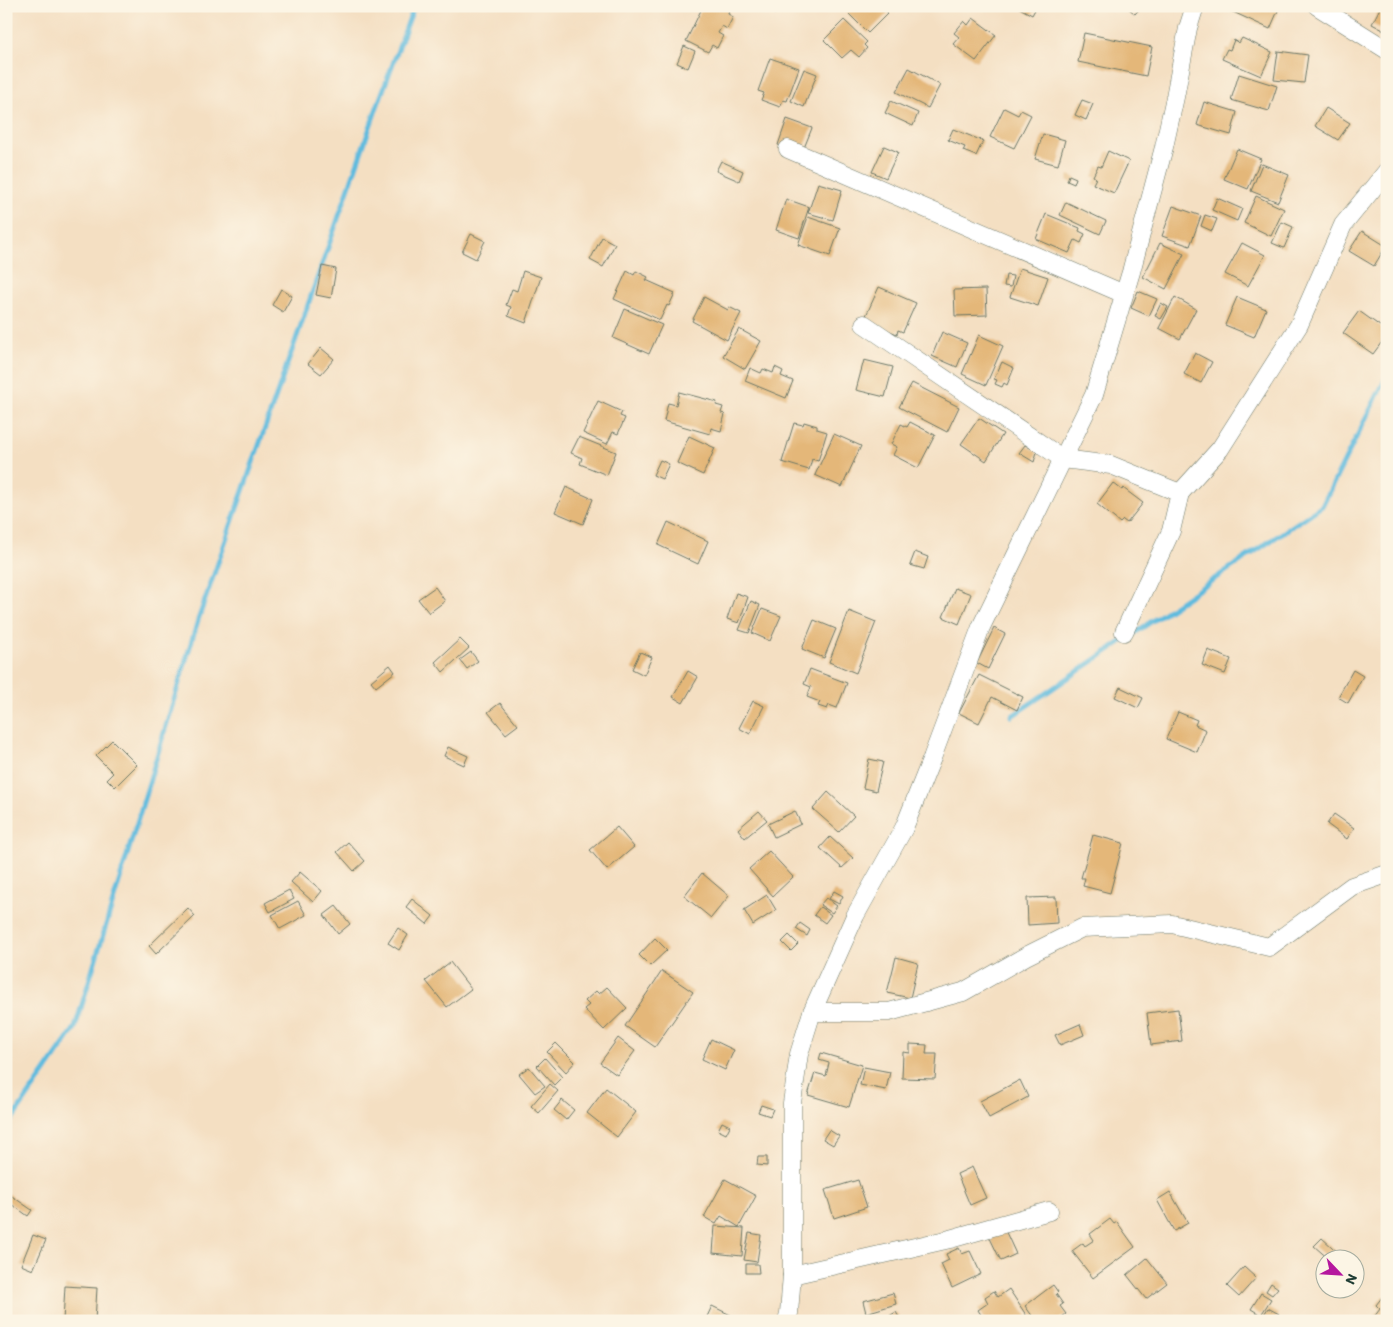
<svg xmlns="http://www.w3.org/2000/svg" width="1393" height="1327" font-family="Itim,sans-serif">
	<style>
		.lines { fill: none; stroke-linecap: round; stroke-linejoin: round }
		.stream { stroke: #60bbde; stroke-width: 5 }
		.building { fill: #e4b779 }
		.minor-casing { stroke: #6a7666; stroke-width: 19 }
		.minor { stroke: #fff; stroke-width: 18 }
	</style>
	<rect width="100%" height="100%" fill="#fcf5e5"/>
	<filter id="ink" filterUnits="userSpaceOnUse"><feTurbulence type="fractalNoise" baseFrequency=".02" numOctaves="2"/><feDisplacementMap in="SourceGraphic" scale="10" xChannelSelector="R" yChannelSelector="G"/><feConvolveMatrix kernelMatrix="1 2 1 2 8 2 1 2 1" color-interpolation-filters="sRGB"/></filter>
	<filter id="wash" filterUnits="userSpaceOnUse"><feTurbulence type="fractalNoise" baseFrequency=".0096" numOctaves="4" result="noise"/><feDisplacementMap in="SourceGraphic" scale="20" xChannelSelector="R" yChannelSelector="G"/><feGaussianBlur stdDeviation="1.12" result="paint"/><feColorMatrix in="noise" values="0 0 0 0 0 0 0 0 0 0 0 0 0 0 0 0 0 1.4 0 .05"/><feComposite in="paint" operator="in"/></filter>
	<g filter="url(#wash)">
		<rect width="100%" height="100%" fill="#f4dfc2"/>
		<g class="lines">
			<!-- stream -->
			<g class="stream">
				<polyline points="1012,716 1322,506 1387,376"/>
				<polyline points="6,1128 75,1028 198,620 377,107 414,6"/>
			</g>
		</g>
		<g id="blocks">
			<!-- building -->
			<g class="building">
				<polygon points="703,6 726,6 730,8 728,14 733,17 727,29 722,26 718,33 723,36 717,48 712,45 708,52 686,41"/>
				<polygon points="761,6 779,6 775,14"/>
				<polygon points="849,6 881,6 888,13 868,33 845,10"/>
				<polygon points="1016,6 1037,6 1032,15"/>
				<polygon points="1126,6 1142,6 1135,14"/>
				<polygon points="1233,6 1280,6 1270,29 1231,11"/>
				<polygon points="1381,6 1387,6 1387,32 1372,24"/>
				<polygon points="973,18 996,35 976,61 953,44 959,37 954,33 964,21 968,25"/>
				<polygon points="844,20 867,42 864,45 867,48 859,57 851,50 842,58 824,40"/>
				<polygon points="1084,33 1152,47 1146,76 1078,62"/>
				<polygon points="1242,38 1272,52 1261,76 1222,59 1227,49 1230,50 1234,40 1239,43"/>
				<polygon points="684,46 695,51 688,68 677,63"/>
				<polygon points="1278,51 1308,55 1304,83 1274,80"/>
				<polygon points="770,58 799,68 787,101 783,100 780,107 761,100 764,93 758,91"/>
				<polygon points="909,68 940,85 928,108 896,92"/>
				<polygon points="804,69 817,74 804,107 791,101"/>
				<polygon points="1239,74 1277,86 1269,111 1231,100"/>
				<polygon points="1082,100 1093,104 1086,120 1075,115"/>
				<polygon points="891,101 918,113 913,126 885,113"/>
				<polygon points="1204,102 1237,112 1231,135 1197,125"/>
				<polygon points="1004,108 1018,115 1021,110 1031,115 1014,148 990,137"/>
				<polygon points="1326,108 1350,123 1338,140 1315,126"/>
				<polygon points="787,119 812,128 802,153 778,145"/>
				<polygon points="953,129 983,141 976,156 963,151 965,147 948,140"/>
				<polygon points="1043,134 1065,140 1058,165 1035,159"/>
				<polygon points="884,146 898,152 886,178 872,172"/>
				<polygon points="1237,149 1261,159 1248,189 1224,179"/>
				<polygon points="1108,151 1129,161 1114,193 1093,184 1096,178 1093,176 1098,166 1101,167"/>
				<polygon points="721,161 743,171 739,181 716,171"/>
				<polygon points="1262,164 1289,175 1278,202 1251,191"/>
				<polygon points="1069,175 1076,178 1074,184 1067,181"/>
				<polygon points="818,183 842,190 833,220 808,213"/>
				<polygon points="1256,196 1284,209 1271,236 1244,223"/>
				<polygon points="1217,198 1242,209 1237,221 1212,210"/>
				<polygon points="786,199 809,207 799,238 776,230"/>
				<polygon points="1066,202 1106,221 1100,234 1060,215"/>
				<polygon points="1173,206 1201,216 1190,246 1162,236"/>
				<polygon points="1046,214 1080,228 1079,231 1085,234 1081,243 1075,240 1069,253 1036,239"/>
				<polygon points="1205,215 1217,219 1212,231 1201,226"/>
				<polygon points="808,217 840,228 830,256 798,245"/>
				<polygon points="1282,222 1293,227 1284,248 1272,243"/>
				<polygon points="1362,231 1386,246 1374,266 1349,251"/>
				<polygon points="471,234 485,241 476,259 462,252"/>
				<polygon points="602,237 615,244 603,267 590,260"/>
				<polygon points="1160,243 1184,254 1166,289 1143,277"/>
				<polygon points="1242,243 1265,255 1248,286 1225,274"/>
				<polygon points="322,266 336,269 331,298 316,295"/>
				<polygon points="1020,268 1048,277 1038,306 1010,297"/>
				<polygon points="523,271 541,277 526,323 508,316 511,307 506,305 512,289 517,291"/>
				<polygon points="627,271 634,275 636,271 648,277 646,280 675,293 669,306 667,305 660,320 614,299"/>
				<polygon points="1006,275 1013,276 1011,287 1004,286"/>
				<polygon points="879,287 916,303 903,332 898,330 897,334 864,320"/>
				<polygon points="281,289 292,296 283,312 272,305"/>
				<polygon points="986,289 987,315 955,316 954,290"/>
				<polygon points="1138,291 1157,299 1149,316 1131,308"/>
				<polygon points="704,297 728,310 729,307 741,313 727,340 692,321"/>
				<polygon points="1175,297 1196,309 1180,339 1159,328"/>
				<polygon points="1237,297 1266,309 1254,337 1225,325"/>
				<polygon points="1161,303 1168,307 1161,319 1155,316"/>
				<polygon points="625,309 662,325 649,354 613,338"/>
				<polygon points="1359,311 1387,331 1387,335 1373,354 1343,333"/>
				<polygon points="739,329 761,341 745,369 723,356"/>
				<polygon points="942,332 967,343 957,367 932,356"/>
				<polygon points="979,335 1003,346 986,385 962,374"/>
				<polygon points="321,348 334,359 321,374 308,364"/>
				<polygon points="1195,353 1212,362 1201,383 1184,374"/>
				<polygon points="864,360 893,367 885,397 856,390"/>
				<polygon points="1002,362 1014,368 1007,385 1004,383 1002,387 995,384 997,380 994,379"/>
				<polygon points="775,367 783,371 781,376 793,381 786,398 745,381 750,368 761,373 763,369 773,373"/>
				<polygon points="912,383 959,407 947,432 899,407"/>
				<polygon points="679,392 717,402 716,405 723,407 721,413 725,414 721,431 711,428 710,434 664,421 668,403 676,405"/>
				<polygon points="598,401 622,412 620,416 625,418 618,434 613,432 607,444 583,433"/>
				<polygon points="979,418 1003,434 986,461 961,444"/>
				<polygon points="804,422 817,426 817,429 827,432 818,461 812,459 809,470 782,462 794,423 803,425"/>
				<polygon points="910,422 935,435 918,468 893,455 897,447 891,444 901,424 907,427"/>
				<polygon points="834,434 861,446 842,487 815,475"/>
				<polygon points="689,436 715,448 703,475 677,463"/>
				<polygon points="579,437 616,452 607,475 580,464 582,458 571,453"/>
				<polygon points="1025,445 1037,452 1034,462 1019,453"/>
				<polygon points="660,460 669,464 662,479 653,475"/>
				<polygon points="1113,483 1122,490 1123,488 1143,503 1127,523 1123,520 1120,523 1097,504"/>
				<polygon points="566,487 593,499 583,524 555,512"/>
				<polygon points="668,522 708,541 698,564 658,545"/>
				<polygon points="915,552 928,557 924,569 910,565"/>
				<polygon points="435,587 445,601 429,613 418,599"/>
				<polygon points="955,588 971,594 959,624 943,617"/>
				<polygon points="736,593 748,597 739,623 727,619"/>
				<polygon points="751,601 760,605 749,633 739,630"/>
				<polygon points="762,609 781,616 770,641 752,633"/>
				<polygon points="849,611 876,622 856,673 829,662"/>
				<polygon points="814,620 836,629 824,658 802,649"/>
				<polygon points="994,628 1005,634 988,669 977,663"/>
				<polygon points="460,639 469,648 443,672 435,662"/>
				<polygon points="1208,650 1231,659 1225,674 1202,665"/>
				<polygon points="471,652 478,661 467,669 460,660"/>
				<polygon points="640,652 652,657 644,675 632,669"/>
				<polygon points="390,665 395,672 376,687 371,681"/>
				<polygon points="810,669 847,683 837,708 829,705 827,709 818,706 820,702 807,697 811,687 804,684"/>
				<polygon points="1353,670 1363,676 1348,703 1338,697"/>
				<polygon points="688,671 698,677 683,703 673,697"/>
				<polygon points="979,675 1023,697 1017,710 992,697 979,723 959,713"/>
				<polygon points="1120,687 1143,698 1138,708 1115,697"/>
				<polygon points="753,701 764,706 750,734 739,728"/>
				<polygon points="500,703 518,725 506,734 488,712"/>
				<polygon points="1178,712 1197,720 1195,725 1206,730 1197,752 1166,739"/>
				<polygon points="112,740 137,765 115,787 107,779 113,773 96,756"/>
				<polygon points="448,747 468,756 464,765 444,756"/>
				<polygon points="869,759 883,762 876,791 863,788"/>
				<polygon points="828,792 854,816 839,832 813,809"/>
				<polygon points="759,811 767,820 745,838 738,829"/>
				<polygon points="795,811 801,824 774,837 768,824"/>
				<polygon points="1334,814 1354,828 1347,839 1327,824"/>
				<polygon points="617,827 634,847 607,870 590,850"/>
				<polygon points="1093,835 1123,843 1110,893 1083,886 1085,878 1081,878"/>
				<polygon points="830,837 853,858 842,868 820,848"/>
				<polygon points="348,842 365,861 354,871 337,852"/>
				<polygon points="769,851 793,877 773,896 749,869"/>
				<polygon points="300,872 322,891 313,902 291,882"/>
				<polygon points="702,873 729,896 711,918 684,896"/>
				<polygon points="289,890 294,899 270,912 265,903"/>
				<polygon points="834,891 843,896 839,904 829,899"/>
				<polygon points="767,895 776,910 753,925 744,910"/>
				<polygon points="1056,897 1057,923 1028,925 1027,898"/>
				<polygon points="826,898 837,906 832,913 820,905"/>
				<polygon points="412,899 433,916 427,924 406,907"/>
				<polygon points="298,901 306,915 280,929 272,915"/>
				<polygon points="336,906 350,924 338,934 324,915"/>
				<polygon points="820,907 831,915 825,923 814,915"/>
				<polygon points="188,908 195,916 156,954 149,946"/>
				<polygon points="800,923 810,930 807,936 796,929"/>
				<polygon points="398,928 408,935 399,950 388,943"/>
				<polygon points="789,935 798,944 791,951 782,942"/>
				<polygon points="655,938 667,950 650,966 639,955"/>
				<polygon points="896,957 918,963 910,998 887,993"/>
				<polygon points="450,962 471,989 447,1007 426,981"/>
				<polygon points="662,971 693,992 655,1047 625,1026"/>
				<polygon points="607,987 627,1008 604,1030 584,1009 589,1005 585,1001 596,991 599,994"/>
				<polygon points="1178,1009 1182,1041 1151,1045 1147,1013"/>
				<polygon points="1080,1024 1084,1035 1060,1045 1055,1035"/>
				<polygon points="618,1038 635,1051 617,1075 600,1063"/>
				<polygon points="711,1039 734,1050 725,1070 702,1059"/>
				<polygon points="556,1043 575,1062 566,1072 547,1052"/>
				<polygon points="910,1044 927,1045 926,1054 937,1054 935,1079 902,1078 903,1052 910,1053"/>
				<polygon points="821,1053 862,1065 849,1107 808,1095 815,1073 826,1076 829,1063 819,1060"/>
				<polygon points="545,1058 562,1077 554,1085 537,1066"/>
				<polygon points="529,1067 545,1086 535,1093 519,1074"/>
				<polygon points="864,1067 890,1072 886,1090 860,1085"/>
				<polygon points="1020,1080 1028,1097 989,1118 980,1101"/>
				<polygon points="550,1084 558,1091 539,1113 531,1106"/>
				<polygon points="606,1088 636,1112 617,1137 587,1113"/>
				<polygon points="562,1100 574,1110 566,1120 554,1110"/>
				<polygon points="761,1105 773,1109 770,1116 758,1112"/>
				<polygon points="722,1122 730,1126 726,1134 718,1130"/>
				<polygon points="829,1130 839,1136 833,1145 823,1139"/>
				<polygon points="758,1157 767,1157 767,1166 757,1165"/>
				<polygon points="972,1167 986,1198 970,1205 957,1174"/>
				<polygon points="725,1179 756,1196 739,1227 721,1216 716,1224 704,1217"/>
				<polygon points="858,1180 867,1207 834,1218 825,1190"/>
				<polygon points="6,1192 32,1210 28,1216 6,1200"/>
				<polygon points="1170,1192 1188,1223 1174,1231 1157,1200"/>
				<polygon points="1110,1219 1114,1224 1117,1222 1135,1247 1093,1278 1072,1251 1083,1243 1085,1246 1094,1240 1090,1234"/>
				<polygon points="715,1226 744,1228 742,1256 713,1253"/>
				<polygon points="1004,1228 1016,1254 1001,1261 989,1236"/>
				<polygon points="749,1233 761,1235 757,1262 744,1260"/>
				<polygon points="33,1235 46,1240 33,1270 21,1265"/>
				<polygon points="1322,1238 1342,1256 1339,1260 1330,1260 1314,1246"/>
				<polygon points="959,1248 962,1254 970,1251 981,1274 952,1288 941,1264 949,1260 946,1254"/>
				<polygon points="1147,1258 1167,1283 1146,1299 1127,1275"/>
				<polygon points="746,1264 758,1264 759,1273 746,1273"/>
				<polygon points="1244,1267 1256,1278 1239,1297 1227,1286"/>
				<polygon points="1271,1283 1278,1288 1272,1295 1266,1291"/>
				<polygon points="1053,1285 1058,1292 1056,1294 1063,1304 1060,1306 1066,1314 1057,1321 1036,1321 1025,1306"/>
				<polygon points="65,1286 97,1288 95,1321 63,1321"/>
				<polygon points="1009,1289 1030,1321 985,1321 978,1310 988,1303 985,1297 994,1291 998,1297"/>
				<polygon points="893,1293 896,1304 866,1313 863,1301"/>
				<polygon points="1261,1293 1271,1299 1261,1315 1251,1309"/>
				<polygon points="1383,1296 1387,1299 1387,1321 1379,1321 1374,1317 1380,1309 1376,1305"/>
				<polygon points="712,1306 743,1321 705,1321"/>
				<polygon points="1268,1308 1279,1314 1275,1321 1260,1321"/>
				<polygon points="896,1312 901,1321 881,1321"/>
			</g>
		</g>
	</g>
	<g filter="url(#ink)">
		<use href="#blocks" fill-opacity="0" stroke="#6a7666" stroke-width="1"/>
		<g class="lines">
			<defs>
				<g id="minor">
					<polyline points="1317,6 1387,50"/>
					<polyline points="788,149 1124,294"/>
					<polyline points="864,324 1063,459 1111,465 1180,493 1171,531 1124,632"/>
					<polyline points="1180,493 1220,449 1299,325 1343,225 1387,171"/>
					<polyline points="812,1012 889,1012 963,992 1026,956 1082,928 1172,924 1269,947 1352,886 1387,874"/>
					<polyline points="792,1275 950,1239 1049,1211"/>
					<polyline points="787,1321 789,1313 792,1275 792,1103 799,1054 812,1012 855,916 904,828 932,758 981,627 1094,395 1131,272 1164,147 1175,97 1188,28 1195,6"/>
				</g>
			</defs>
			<!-- minor casing -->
			<use href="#minor" class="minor-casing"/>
			<!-- minor -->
			<use href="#minor" class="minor"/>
		</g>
	</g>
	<!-- margin -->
	<rect width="1393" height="1327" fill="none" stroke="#fcf5e5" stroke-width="25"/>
	<!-- north arrow -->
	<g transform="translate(1340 1274) rotate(115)"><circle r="24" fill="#fcf5e5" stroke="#a4ab9e"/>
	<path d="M0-4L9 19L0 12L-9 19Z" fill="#b5179e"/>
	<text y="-8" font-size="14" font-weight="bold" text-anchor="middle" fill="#1f3d34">N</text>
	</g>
</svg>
